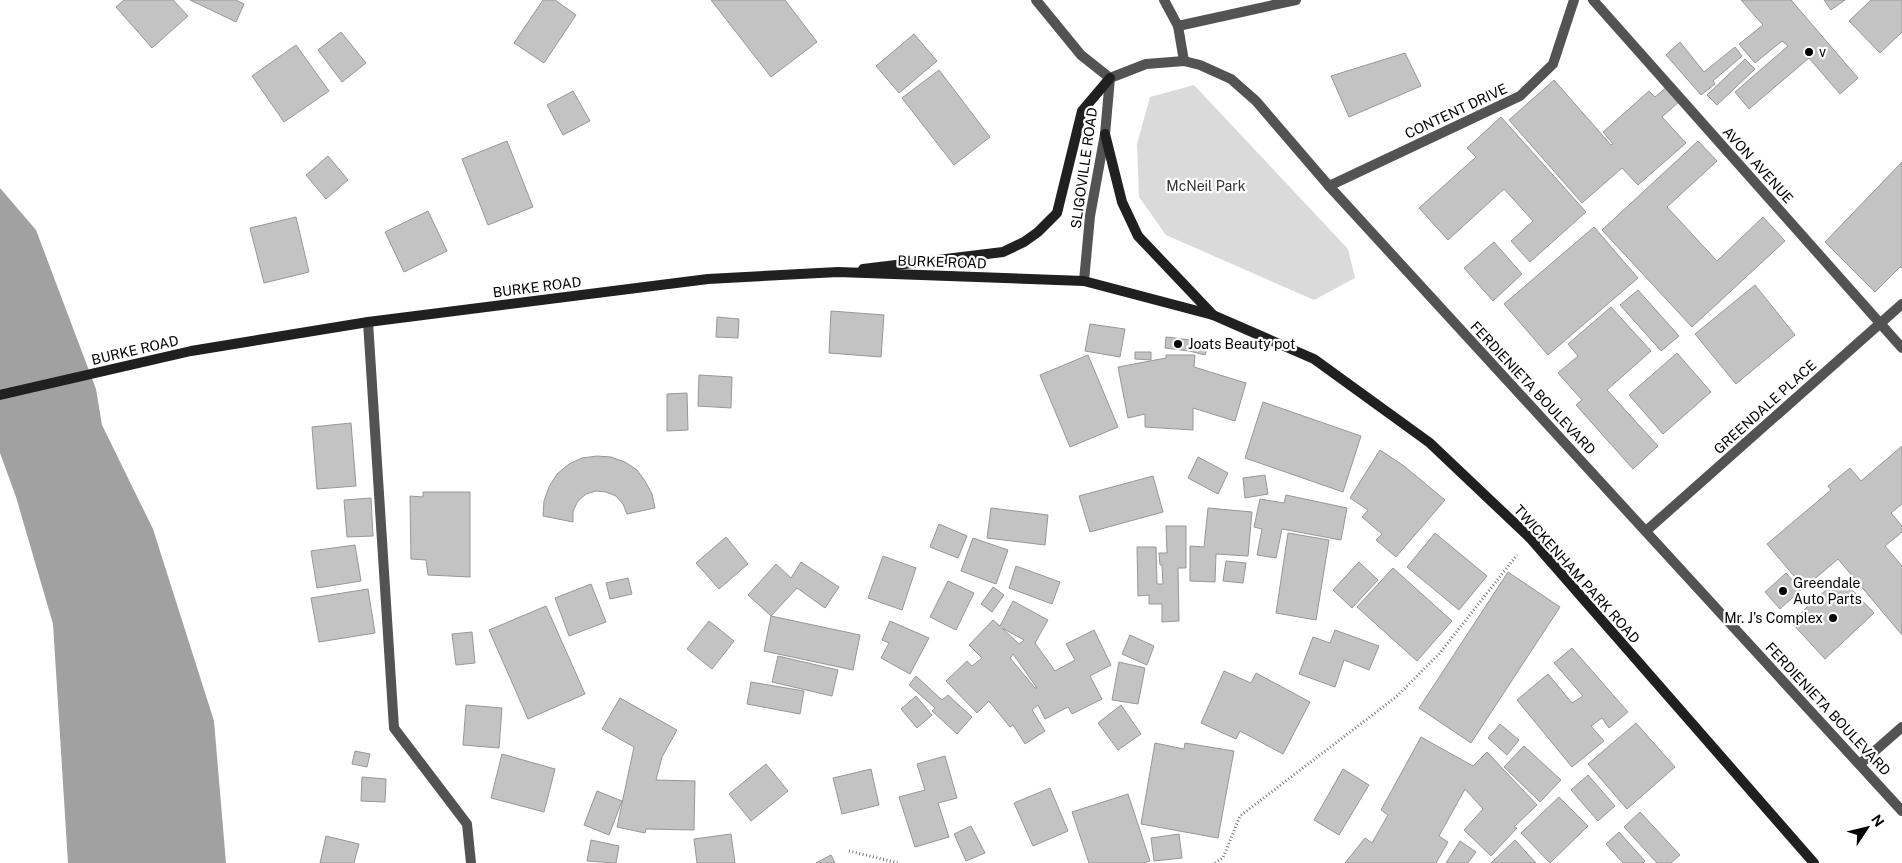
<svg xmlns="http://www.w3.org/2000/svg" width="1902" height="863" font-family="'Public Sans',sans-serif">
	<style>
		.green { fill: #dadada }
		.water { fill: #a1a1a1 }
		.building { fill: #c3c3c3; stroke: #979797; fill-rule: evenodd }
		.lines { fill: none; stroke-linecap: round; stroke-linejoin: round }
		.path { stroke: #757575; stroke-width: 3; stroke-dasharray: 1 2.5; stroke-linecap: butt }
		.service { stroke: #535353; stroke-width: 10 }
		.minor { stroke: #535353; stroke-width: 10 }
		.tertiary { stroke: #535353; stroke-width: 10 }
		.secondary { stroke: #202020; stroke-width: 10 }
		.poi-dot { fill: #000; stroke: #fff; stroke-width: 2 }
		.labels { text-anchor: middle; stroke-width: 4.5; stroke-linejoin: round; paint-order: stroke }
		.poi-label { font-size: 14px; fill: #000; stroke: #fff; text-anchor: start }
		.street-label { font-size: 14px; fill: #000; stroke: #fff }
		.park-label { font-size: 14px; fill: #313131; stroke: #fff }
	</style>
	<rect width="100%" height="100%" fill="#fff"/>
	<!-- green -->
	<polygon class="green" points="1194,85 1348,249 1355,278 1314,300 1166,235 1139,197 1137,144 1150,97"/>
	<!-- water -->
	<polygon class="water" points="0,188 36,230 96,389 102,425 153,529 214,721 226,863 68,863 53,624 16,497 0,453"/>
	<!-- building -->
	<g class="building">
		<polygon points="124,0 173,0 188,16 152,48 116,7"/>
		<polygon points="190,0 236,0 244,4 236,22"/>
		<polygon points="543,0 555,0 576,15 544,63 514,43"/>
		<polygon points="711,0 785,0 817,42 771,77"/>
		<polygon points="1741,0 1791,0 1858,78 1840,94 1809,58 1749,109 1735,92 1788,46 1782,41 1755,63 1739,44 1763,25"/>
		<polygon points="1824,0 1845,0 1831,10"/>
		<polygon points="1871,0 1902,0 1902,32 1880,53 1849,21"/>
		<polygon points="341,32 366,63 342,82 318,50"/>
		<polygon points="914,34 937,61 899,93 876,66"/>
		<polygon points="1680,42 1704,72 1735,47 1742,56 1713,81 1715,84 1701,95 1666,55"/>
		<polygon points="296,45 329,91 284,122 252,76"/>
		<polygon points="1405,53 1421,86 1349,117 1331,76"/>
		<polygon points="1745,59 1755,69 1717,105 1707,95"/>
		<polygon points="939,70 990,137 954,165 902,98"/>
		<polygon points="1554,80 1611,145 1613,144 1603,132 1649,91 1655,97 1668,86 1681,100 1662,117 1686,143 1638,185 1622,168 1582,203 1509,120"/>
		<polygon points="573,91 590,121 563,135 547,105"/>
		<polygon points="1501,117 1586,212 1530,262 1511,241 1533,221 1504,189 1448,240 1419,208 1476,157 1467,148"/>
		<polygon points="507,141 533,207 488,225 462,159"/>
		<polygon points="1698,141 1717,161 1667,207 1717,261 1763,217 1785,241 1692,327 1602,230"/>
		<polygon points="328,156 348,180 326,199 306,175"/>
		<polygon points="1902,162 1902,268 1900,267 1875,292 1825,242"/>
		<polygon points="428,211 447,251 404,272 385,232"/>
		<polygon points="296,217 309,272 264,283 250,228"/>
		<polygon points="1594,227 1638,278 1548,355 1504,304"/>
		<polygon points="1494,242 1522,274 1493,301 1464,268"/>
		<polygon points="1755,285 1795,335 1736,384 1695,334"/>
		<polygon points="1638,290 1679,336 1661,351 1620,305"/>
		<polygon points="1611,307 1651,351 1607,390 1658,446 1633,469 1576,405 1582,400 1558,373 1578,356 1568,344"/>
		<polygon points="831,311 884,315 881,357 829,353"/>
		<polygon points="717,317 739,319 738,338 716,337"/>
		<polygon points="1090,324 1125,329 1120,357 1085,351"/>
		<polygon points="1166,337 1191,340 1189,351 1165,348"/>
		<polygon points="1191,340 1209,344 1205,355 1189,351"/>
		<polygon points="1135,352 1151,352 1151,360 1135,359"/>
		<polygon points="1677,353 1711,392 1663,434 1629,395"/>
		<polygon points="1088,355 1118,427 1070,447 1040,375"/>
		<polygon points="1166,355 1195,355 1194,367 1246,383 1235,421 1193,408 1193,430 1145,427 1145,414 1128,418 1118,367 1166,358"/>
		<polygon points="699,375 732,377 731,408 698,406"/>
		<polygon points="687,393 688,430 667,431 667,394"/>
		<polygon points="1263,402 1361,436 1343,492 1245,458"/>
		<polygon points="351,423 356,486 317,489 312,427"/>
		<polygon points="1902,446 1902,504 1891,513 1902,526 1902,532 1885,546 1902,566 1902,635 1838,559 1804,588 1767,544 1831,490 1828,486 1850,468 1861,481"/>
		<polygon points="1380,450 1404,466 1445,500 1396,557 1376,540 1382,534 1362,517 1368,510 1350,498"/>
		<polygon points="597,456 611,457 625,462 637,470 645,481 652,494 655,508 627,514 623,504 616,496 606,492 596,491 586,494 578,501 573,511 573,522 543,516 544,501 549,487 557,474 569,464 582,458"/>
		<polygon points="1198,457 1228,473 1218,494 1188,478"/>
		<polygon points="1265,475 1268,494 1245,498 1243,478"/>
		<polygon points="1153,476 1163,512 1090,532 1079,496"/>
		<polygon points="423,492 470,492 470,577 428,575 426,560 411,559 410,496 423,497"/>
		<polygon points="1286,495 1347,508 1341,540 1282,529 1276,558 1257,555 1262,529 1254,527 1260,499 1284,503"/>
		<polygon points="371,498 373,536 347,537 344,500"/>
		<polygon points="991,508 1048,515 1045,545 987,538"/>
		<polygon points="1208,508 1252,512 1248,556 1216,554 1215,582 1190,581 1190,546 1204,547"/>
		<polygon points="939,524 967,536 958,558 930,547"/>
		<polygon points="1166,526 1186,526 1186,568 1178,568 1179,621 1162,622 1162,604 1149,604 1149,595 1138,596 1137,547 1156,547 1157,584 1163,584 1162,565 1160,565 1159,553 1167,553"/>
		<polygon points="1288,533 1329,540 1316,620 1276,613"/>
		<polygon points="1435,533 1487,576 1459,610 1407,567"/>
		<polygon points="726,537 748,564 719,589 696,563"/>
		<polygon points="973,538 1008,550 996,584 961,571"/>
		<polygon points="355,545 361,581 317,588 311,551"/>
		<polygon points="883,556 916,568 902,610 868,598"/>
		<polygon points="1226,561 1246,563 1243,583 1223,581"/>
		<polygon points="801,562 839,587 825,608 797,588 771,616 748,595 776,564 791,578"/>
		<polygon points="1359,562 1378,580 1352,608 1333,590"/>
		<polygon points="1016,566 1060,582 1052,604 1009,588"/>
		<polygon points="1393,568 1452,621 1417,661 1357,607"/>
		<polygon points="1508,572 1560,607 1471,743 1419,708"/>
		<polygon points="1786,573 1801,590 1780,609 1765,592"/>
		<polygon points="1840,577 1874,613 1825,659 1791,622"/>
		<polygon points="628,578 632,594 610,599 606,583"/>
		<polygon points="948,581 974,593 956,630 930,617"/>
		<polygon points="591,584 606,622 569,636 555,598"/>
		<polygon points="993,587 1004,595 992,612 981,604"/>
		<polygon points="368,589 375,633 319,642 311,598"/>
		<path d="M1013,601L1048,620L1035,643L1055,671L1075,660L1066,644L1094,630L1111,665L1090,676L1102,699L1072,714L1068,707L1045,719L1038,705L1032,710L1045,731L1025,744L1013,725L1010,727L989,701L977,713L946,681L967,661L972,666L982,658L969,645L993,620L1000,626ZM1002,628L1024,640L1019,644ZM1013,654L1037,688H1035L1010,658Z"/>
		<polygon points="546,606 585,694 528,719 489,630"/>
		<polygon points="771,616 860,635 853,670 764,651"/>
		<polygon points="709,621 734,641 712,669 687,649"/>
		<polygon points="890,621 929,638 910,674 881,658 889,643 882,640"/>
		<polygon points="1335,630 1379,646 1369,670 1344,660 1335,687 1299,674 1313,637 1330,643"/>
		<polygon points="472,632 475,663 456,665 452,634"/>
		<polygon points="1130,635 1154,646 1147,665 1122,654"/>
		<polygon points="1572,648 1628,712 1609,728 1602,718 1591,726 1604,741 1572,767 1517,700 1548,674 1572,703 1583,696 1554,663"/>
		<polygon points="778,656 838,670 832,696 772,682"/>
		<polygon points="1119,662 1145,668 1138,704 1112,700"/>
		<polygon points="1224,671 1251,683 1256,673 1310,702 1283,754 1240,731 1236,739 1201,723"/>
		<polygon points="916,676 942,700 948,695 972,717 957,734 932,711 935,708 909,685"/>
		<polygon points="751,682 804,691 800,714 747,704"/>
		<polygon points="916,696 932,715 917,728 901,709"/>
		<polygon points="620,698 677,730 662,757 656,780 695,781 694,830 646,829 645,833 617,827 634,747 602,729"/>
		<polygon points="466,705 502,708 499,748 463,745"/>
		<polygon points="1121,705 1141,734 1118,750 1098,723"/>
		<polygon points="1636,723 1675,767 1627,809 1588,764"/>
		<polygon points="1500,724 1519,740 1507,755 1488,738"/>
		<polygon points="1421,737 1473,766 1487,752 1537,805 1514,827 1517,828 1491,856 1464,830 1483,809 1465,789 1439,836 1448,842 1436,863 1345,863 1365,838 1372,843 1388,815 1381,810"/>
		<polygon points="1155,743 1184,749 1185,743 1234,751 1218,838 1141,824"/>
		<polygon points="1524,746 1561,780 1540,802 1504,767"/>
		<polygon points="355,751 370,754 367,767 352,764"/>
		<polygon points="502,754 555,769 544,812 491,798"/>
		<polygon points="945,756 957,798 938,803 949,837 915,847 899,797 925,790 917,764"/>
		<polygon points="766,764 788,791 751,821 729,794"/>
		<polygon points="871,769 879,805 842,814 833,778"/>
		<polygon points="1343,769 1369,785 1339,835 1314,820"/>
		<polygon points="1588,775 1615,806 1598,821 1571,790"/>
		<polygon points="362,777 386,779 385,802 361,801"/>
		<polygon points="1050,788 1068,831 1033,846 1014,803"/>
		<polygon points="597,791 622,801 609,835 584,825"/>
		<polygon points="1128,794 1150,861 1144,863 1089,863 1072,812"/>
		<polygon points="1559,797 1588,826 1550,863 1521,833"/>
		<polygon points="1640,812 1680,855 1671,863 1657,863 1624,827"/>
		<polygon points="971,826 985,853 966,861 954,834"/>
		<polygon points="1619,832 1645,861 1643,863 1623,863 1606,844"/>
		<polygon points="731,834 735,863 697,863 694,839"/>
		<polygon points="1179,834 1182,858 1154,861 1151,838"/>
		<polygon points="326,836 359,844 354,863 320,863"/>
		<polygon points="591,840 619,846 616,863 587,861"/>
		<polygon points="1515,840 1536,863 1491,863"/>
		<polygon points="1460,841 1476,852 1468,863 1446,863"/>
		<polygon points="831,855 835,863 816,863"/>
	</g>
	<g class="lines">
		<!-- path -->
		<g class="path">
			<polyline points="849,851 898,863"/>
			<polyline points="1215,863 1223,858 1240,816 1396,697 1440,653 1517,555"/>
		</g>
		<!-- service -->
		<g class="service">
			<polyline points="1164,0 1178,26 1184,61"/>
			<polyline points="1178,26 1296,0"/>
		</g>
		<!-- minor -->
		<g class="minor">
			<polyline points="1593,0 1902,348"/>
			<polyline points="1110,78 1146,64 1184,61 1200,65 1231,79 1256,101 1329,186 1902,811"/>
			<polyline points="1329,186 1520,96 1553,64 1574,0"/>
			<polyline points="368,322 394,728 467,824 471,863"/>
			<polyline points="1646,531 1902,304"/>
			<polyline points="1860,764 1902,727"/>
		</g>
		<!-- tertiary -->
		<polyline class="tertiary" points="1036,0 1081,55 1110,78 1105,134 1090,216 1084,281"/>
		<!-- secondary -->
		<g class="secondary">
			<polyline points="1105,134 1122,202 1138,236 1213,315"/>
			<polyline points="863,269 1003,252 1024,242 1038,232 1057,213 1082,111 1110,78"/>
			<polyline points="0,395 191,351 368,322 708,279 838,272 1084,281 1213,315 1314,359 1430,443 1530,538 1814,863"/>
		</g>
	</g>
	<!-- markers -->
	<g class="poi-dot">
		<circle cx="1809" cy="52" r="5"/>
		<circle cx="1178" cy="344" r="5"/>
		<circle cx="1783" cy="591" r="5"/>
		<circle cx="1833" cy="618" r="5"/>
	</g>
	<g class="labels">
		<!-- poi labels -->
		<g class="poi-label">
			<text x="1819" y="57">v</text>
			<text x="1188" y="349">Joats Beauty pot</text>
			<text x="1793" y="588">Greendale<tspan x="1793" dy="16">Auto Parts</tspan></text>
			<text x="1823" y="623" text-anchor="end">Mr. J's Complex</text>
		</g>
		<!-- street labels -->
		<g class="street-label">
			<text transform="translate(1456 111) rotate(-25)" y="5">CONTENT DRIVE</text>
			<text transform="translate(1758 165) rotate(48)" y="5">AVON AVENUE</text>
			<text transform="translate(1084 168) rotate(-82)" y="5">SLIGOVILLE ROAD</text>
			<text transform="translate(942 262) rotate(2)" y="5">BURKE ROAD</text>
			<text transform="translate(537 287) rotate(-7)" y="5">BURKE ROAD</text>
			<text transform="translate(135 350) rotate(-13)" y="5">BURKE ROAD</text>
			<text transform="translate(1533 388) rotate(47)" y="5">FERDIENIETA BOULEVARD</text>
			<text transform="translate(1765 407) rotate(-42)" y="5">GREENDALE PLACE</text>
			<text transform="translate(1577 574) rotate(48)" y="5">TWICKENHAM PARK ROAD</text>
			<text transform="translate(1828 709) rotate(47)" y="5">FERDIENIETA BOULEVARD</text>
		</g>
		<!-- park labels -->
		<g class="park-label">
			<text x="1206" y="191">McNeil Park</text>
		</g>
	</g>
	<!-- north arrow -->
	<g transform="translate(1867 828) rotate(55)" stroke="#ffffff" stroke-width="4" paint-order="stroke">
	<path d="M0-4L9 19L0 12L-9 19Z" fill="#000000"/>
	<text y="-8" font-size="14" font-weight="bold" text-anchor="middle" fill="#000000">N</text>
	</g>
</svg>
